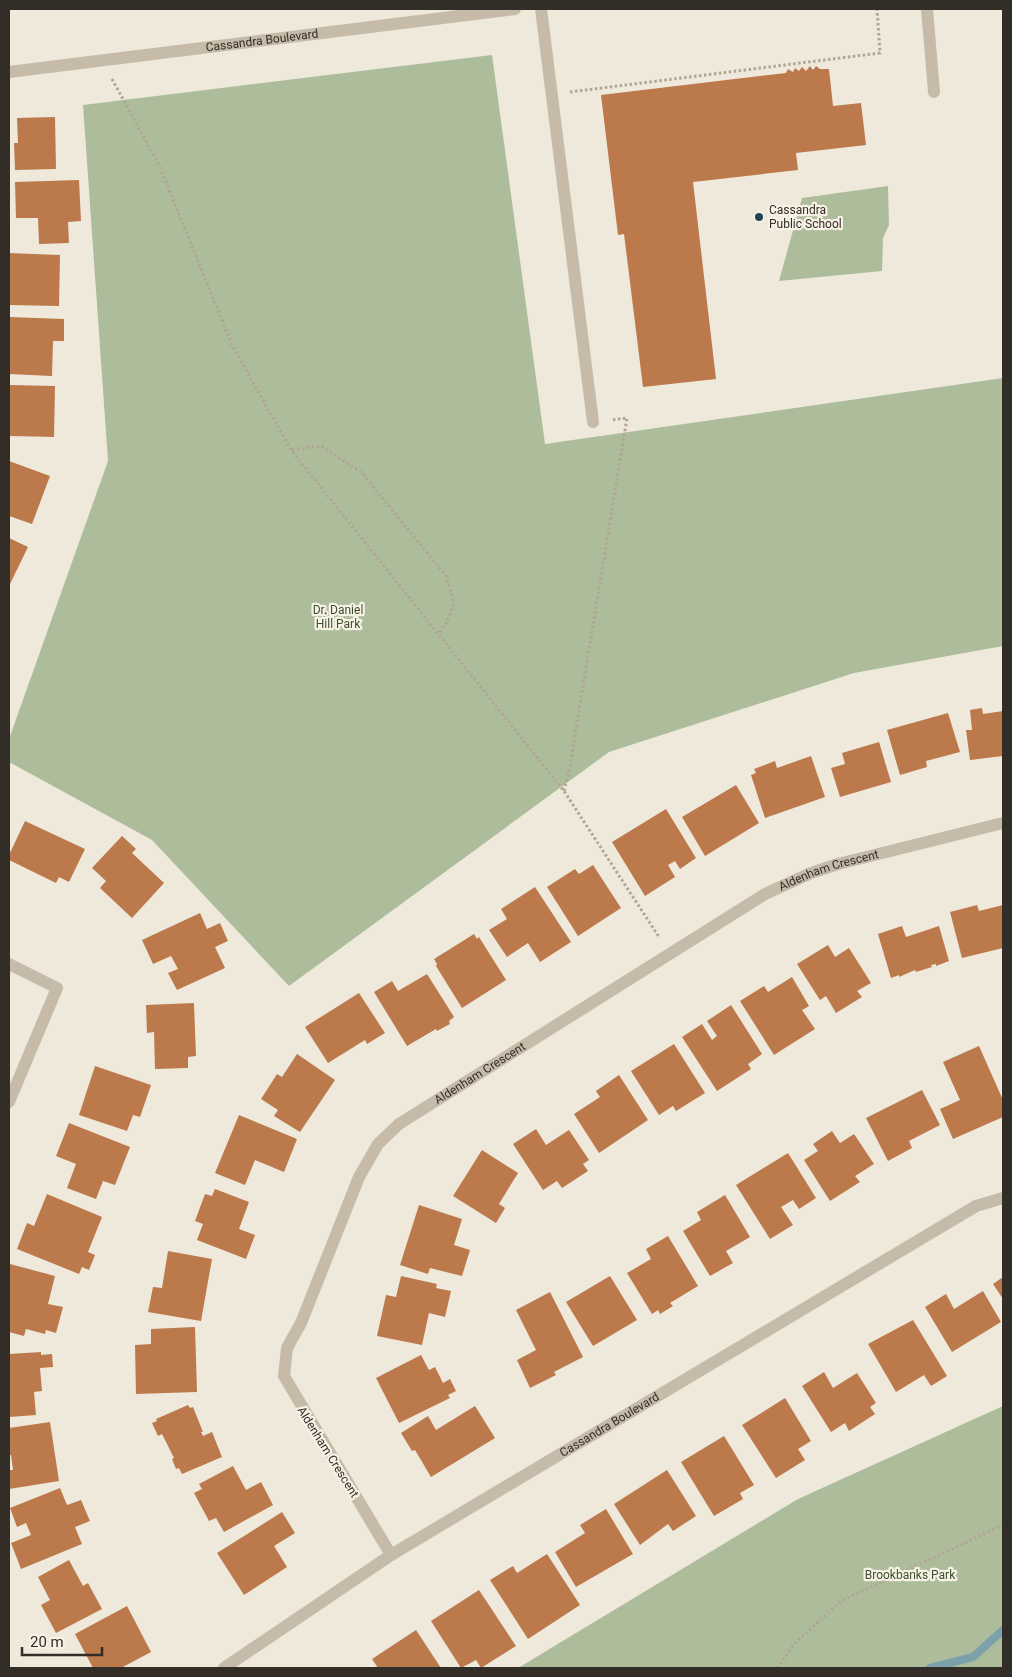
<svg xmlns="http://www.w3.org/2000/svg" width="1012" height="1677" font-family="Roboto,sans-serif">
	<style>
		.green { fill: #adbd9c }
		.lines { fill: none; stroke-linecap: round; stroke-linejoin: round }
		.stream { stroke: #7ca1aa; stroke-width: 8 }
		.building { fill: #bc794c }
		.path { stroke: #b2a592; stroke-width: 3; stroke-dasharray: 2.5 2.5; stroke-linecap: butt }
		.minor { stroke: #c6baa8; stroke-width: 12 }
		.poi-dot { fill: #204651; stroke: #f7f2e6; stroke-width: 2 }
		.labels { text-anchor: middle; stroke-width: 4.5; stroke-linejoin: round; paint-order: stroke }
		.street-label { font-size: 12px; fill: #332d27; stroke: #f7f2e6 }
		.poi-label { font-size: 12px; fill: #332d27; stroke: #f7f2e6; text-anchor: start }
		.park-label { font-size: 12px; fill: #3e502d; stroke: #f7f2e6 }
	</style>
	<rect width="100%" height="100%" fill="#efe9db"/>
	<!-- green -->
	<g class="green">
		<polygon points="492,55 545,444 1003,378 1003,646 854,673 609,752 289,986 152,840 9,762 9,739 108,461 83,105"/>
		<polygon points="888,186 889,225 883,238 882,271 779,281 802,198"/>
		<polygon points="1003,1406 1003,1668 518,1668 798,1499"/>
	</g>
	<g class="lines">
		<!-- stream -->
		<polyline class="stream" points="930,1668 973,1657 1003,1630"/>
	</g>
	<!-- building -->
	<g class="building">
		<polygon points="810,66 813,70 816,66 820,69 829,69 833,106 861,103 866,145 796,153 798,170 693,182 716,379 643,387 624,234 618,235 601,95 786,73 788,69 793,72 795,68 799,71 802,67 806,71"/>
		<polygon points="55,117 56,169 15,170 14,143 18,143 17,118"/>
		<polygon points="79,180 81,221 68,222 69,243 39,244 38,218 16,218 15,182"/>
		<polygon points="9,253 60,255 59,306 9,305"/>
		<polygon points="9,317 64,319 64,341 53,341 52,376 9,374"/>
		<polygon points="9,385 55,386 54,437 9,436"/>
		<polygon points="9,461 50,476 32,524 9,516"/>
		<polygon points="9,538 28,547 9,586"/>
		<polygon points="982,708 983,714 1003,711 1003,756 970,760 966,730 972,730 970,710"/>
		<polygon points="948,713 960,752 926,761 927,767 900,775 887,730"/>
		<polygon points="879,742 891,782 840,797 831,768 845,764 842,753"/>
		<polygon points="811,756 825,797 765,818 751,775 756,773 754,769 775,761 777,768"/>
		<polygon points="736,785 759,823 705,856 682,817"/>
		<polygon points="666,809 696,858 680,869 675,861 668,865 675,877 645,896 612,842"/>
		<polygon points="25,821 85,849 69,882 59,877 56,883 9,860 9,855"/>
		<polygon points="122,836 136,849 132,853 164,883 132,918 100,888 106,881 92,868"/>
		<polygon points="593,865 621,908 578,936 547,887 575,869 579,874"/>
		<polygon points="535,887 571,942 540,962 528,943 507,957 489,930 507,919 501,909"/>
		<polygon points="977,905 979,911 1003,905 1003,948 962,958 950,912"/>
		<polygon points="200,913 207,929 220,923 228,941 215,947 225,968 177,990 168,973 178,969 171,956 153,964 142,940"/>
		<polygon points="902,926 906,937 939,926 949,961 936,966 936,964 931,965 932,967 916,972 915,970 899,977 899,975 891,978 878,934"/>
		<polygon points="474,934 477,939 479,937 506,980 462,1008 436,966 437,964 434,959"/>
		<polygon points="828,945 835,957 849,948 871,983 857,991 862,997 836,1013 826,996 820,1000 797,964"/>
		<polygon points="427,974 454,1017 449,1021 450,1024 437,1031 436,1029 407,1046 374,992 392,981 398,991"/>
		<polygon points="792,977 809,1006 802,1010 815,1029 774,1055 740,1001 764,986 768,992"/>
		<polygon points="359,993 385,1033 367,1044 365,1040 328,1063 305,1027"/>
		<polygon points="194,1003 196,1056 188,1057 188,1068 155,1069 154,1032 147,1033 146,1005"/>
		<polygon points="731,1005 762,1054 748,1064 751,1069 717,1091 682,1037 702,1024 712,1040 717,1036 707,1021"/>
		<polygon points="674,1044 705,1093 676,1111 673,1106 659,1115 631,1071"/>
		<polygon points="979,1046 1003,1100 1003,1117 953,1139 940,1109 960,1100 943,1062"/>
		<polygon points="297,1054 335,1080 300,1132 274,1116 278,1110 261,1099 277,1074 282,1077"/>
		<polygon points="95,1066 151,1085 140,1117 133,1115 127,1131 79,1115"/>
		<polygon points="619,1075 648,1120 599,1153 574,1114 600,1097 596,1091"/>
		<polygon points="922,1090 940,1125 909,1141 912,1148 888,1161 866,1118"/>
		<polygon points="239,1115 297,1139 284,1172 255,1160 245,1185 215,1173"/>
		<polygon points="69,1123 130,1147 115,1185 103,1181 96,1199 67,1188 76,1164 56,1156"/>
		<polygon points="536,1129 546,1145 569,1130 589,1160 583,1164 588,1171 562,1188 557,1181 543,1190 513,1144"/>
		<polygon points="832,1131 840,1143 854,1134 874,1164 855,1176 860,1182 830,1201 804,1160 818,1151 813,1144"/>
		<polygon points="482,1150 518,1173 499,1204 505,1208 496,1223 453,1196"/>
		<polygon points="788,1153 816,1198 799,1209 793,1200 781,1207 793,1225 770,1239 736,1185"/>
		<polygon points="215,1189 249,1202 239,1229 255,1235 246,1259 197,1240 203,1224 195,1221 205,1194 212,1196"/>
		<polygon points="47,1194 102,1217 88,1252 95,1255 89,1270 82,1267 79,1274 17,1249 27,1223 34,1226"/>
		<polygon points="725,1195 750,1237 726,1251 733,1263 710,1276 683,1231 701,1220 697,1212"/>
		<polygon points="419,1205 462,1219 454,1245 470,1250 462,1276 430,1268 428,1274 400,1265"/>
		<polygon points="668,1236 698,1286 670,1303 673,1306 660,1314 658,1310 652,1314 627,1273 651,1259 646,1249"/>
		<polygon points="168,1251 212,1259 201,1321 148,1312 153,1287 162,1288"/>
		<polygon points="10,1264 55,1276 48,1304 63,1307 56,1333 46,1330 45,1334 26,1329 24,1336 9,1332"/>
		<polygon points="401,1276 437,1284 436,1288 451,1291 445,1317 429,1313 422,1345 377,1336 386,1295 396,1297"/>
		<polygon points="610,1276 637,1320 593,1346 566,1302"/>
		<polygon points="1003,1277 1003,1299 993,1284"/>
		<polygon points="983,1291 1001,1322 952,1352 925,1307 946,1294 954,1309"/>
		<polygon points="550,1292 583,1357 554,1372 556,1375 530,1388 517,1360 536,1350 516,1310"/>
		<polygon points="913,1320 947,1376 931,1386 924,1375 896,1392 868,1344"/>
		<polygon points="195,1327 197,1392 136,1394 135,1345 151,1344 151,1329"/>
		<polygon points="41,1352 41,1355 52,1354 53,1367 40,1368 42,1391 34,1392 36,1415 9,1417 9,1354"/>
		<polygon points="421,1355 429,1370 435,1367 443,1383 450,1379 456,1391 448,1395 450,1398 399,1423 376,1378"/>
		<polygon points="824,1372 833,1388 857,1373 876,1403 870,1407 875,1414 849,1431 845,1423 831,1432 802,1386"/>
		<polygon points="785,1398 811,1441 798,1449 805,1460 776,1478 742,1425"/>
		<polygon points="188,1405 190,1408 193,1407 203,1432 201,1432 203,1436 212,1432 222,1457 182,1474 179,1468 176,1469 172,1459 174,1458 162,1434 158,1436 152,1423 157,1421 156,1419"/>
		<polygon points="475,1406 495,1438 431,1477 415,1450 412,1451 401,1433 428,1416 436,1430"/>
		<polygon points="50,1422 59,1481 9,1489 9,1470 13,1470 11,1455 9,1455 9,1428"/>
		<polygon points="724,1436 754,1485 740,1493 743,1499 714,1516 681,1462"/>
		<polygon points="233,1466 246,1490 261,1482 273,1505 224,1532 216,1518 209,1521 194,1493 202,1489 199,1484"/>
		<polygon points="667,1470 696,1516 673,1531 668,1524 640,1545 614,1504"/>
		<polygon points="60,1488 67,1505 81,1500 90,1521 75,1527 82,1544 21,1569 11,1543 31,1535 26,1523 17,1527 10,1508"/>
		<polygon points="606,1509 633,1554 576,1587 555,1552 585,1533 580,1525"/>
		<polygon points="282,1512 295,1533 274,1546 287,1567 244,1595 217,1553"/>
		<polygon points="547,1554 580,1605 528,1639 490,1580 513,1566 517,1573"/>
		<polygon points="69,1560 83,1586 88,1583 102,1609 56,1633 41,1605 50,1600 38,1577"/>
		<polygon points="479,1590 516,1646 481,1668 476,1660 461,1668 431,1621"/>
		<polygon points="127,1606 151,1652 121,1668 93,1668 75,1634"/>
		<polygon points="416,1630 441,1668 378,1668 372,1659"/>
	</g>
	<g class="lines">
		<!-- path -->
		<g class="path">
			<polyline points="112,79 159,165 232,345 291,450 564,791 659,937"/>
			<polyline points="570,92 880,53 877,9"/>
			<polyline points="292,450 321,446 362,473 446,576 454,602 447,622 438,634"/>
			<polyline points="564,791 570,766 627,418 611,420"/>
			<polyline points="777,1668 795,1643 841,1601 1003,1525"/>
		</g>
		<!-- minor -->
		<g class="minor">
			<polyline points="541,9 593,422"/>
			<polyline points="927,9 934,92"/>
			<path id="s1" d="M9,72L515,9"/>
			<polyline points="9,964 57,988 9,1102"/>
			<path id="s2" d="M391,1555L284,1376L287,1348L301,1323L359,1177L378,1144L399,1124L765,894L811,873L838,864L1003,823"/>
			<path id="s3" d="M224,1668L391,1555L976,1206L1003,1198"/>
		</g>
	</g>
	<!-- markers -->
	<circle class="poi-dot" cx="759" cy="217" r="5"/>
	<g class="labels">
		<!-- street labels -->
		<g class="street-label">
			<text dy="4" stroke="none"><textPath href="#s1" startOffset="255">Cassandra Boulevard</textPath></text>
			<text dy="4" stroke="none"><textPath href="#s2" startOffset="990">Aldenham Crescent</textPath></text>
			<text dy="4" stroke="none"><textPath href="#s2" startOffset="585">Aldenham Crescent</textPath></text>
			<text dy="4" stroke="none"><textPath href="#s3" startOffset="456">Cassandra Boulevard</textPath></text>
			<text transform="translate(328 1452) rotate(58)" y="4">Aldenham Crescent</text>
		</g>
		<!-- poi labels -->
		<g class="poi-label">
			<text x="769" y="214">Cassandra<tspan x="769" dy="14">Public School</tspan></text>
		</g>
		<!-- park labels -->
		<g class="park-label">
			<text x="338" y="614">Dr. Daniel<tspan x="338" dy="14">Hill Park</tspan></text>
			<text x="910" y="1579">Brookbanks Park</text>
		</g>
	</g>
	<!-- border -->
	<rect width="1012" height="1677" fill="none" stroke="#332d27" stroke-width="20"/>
	<!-- scale -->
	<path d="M22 1647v8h80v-8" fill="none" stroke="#332d27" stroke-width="2.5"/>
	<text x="30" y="1647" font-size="15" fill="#332d27" stroke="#f7f2e6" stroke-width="4" paint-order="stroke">20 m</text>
</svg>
